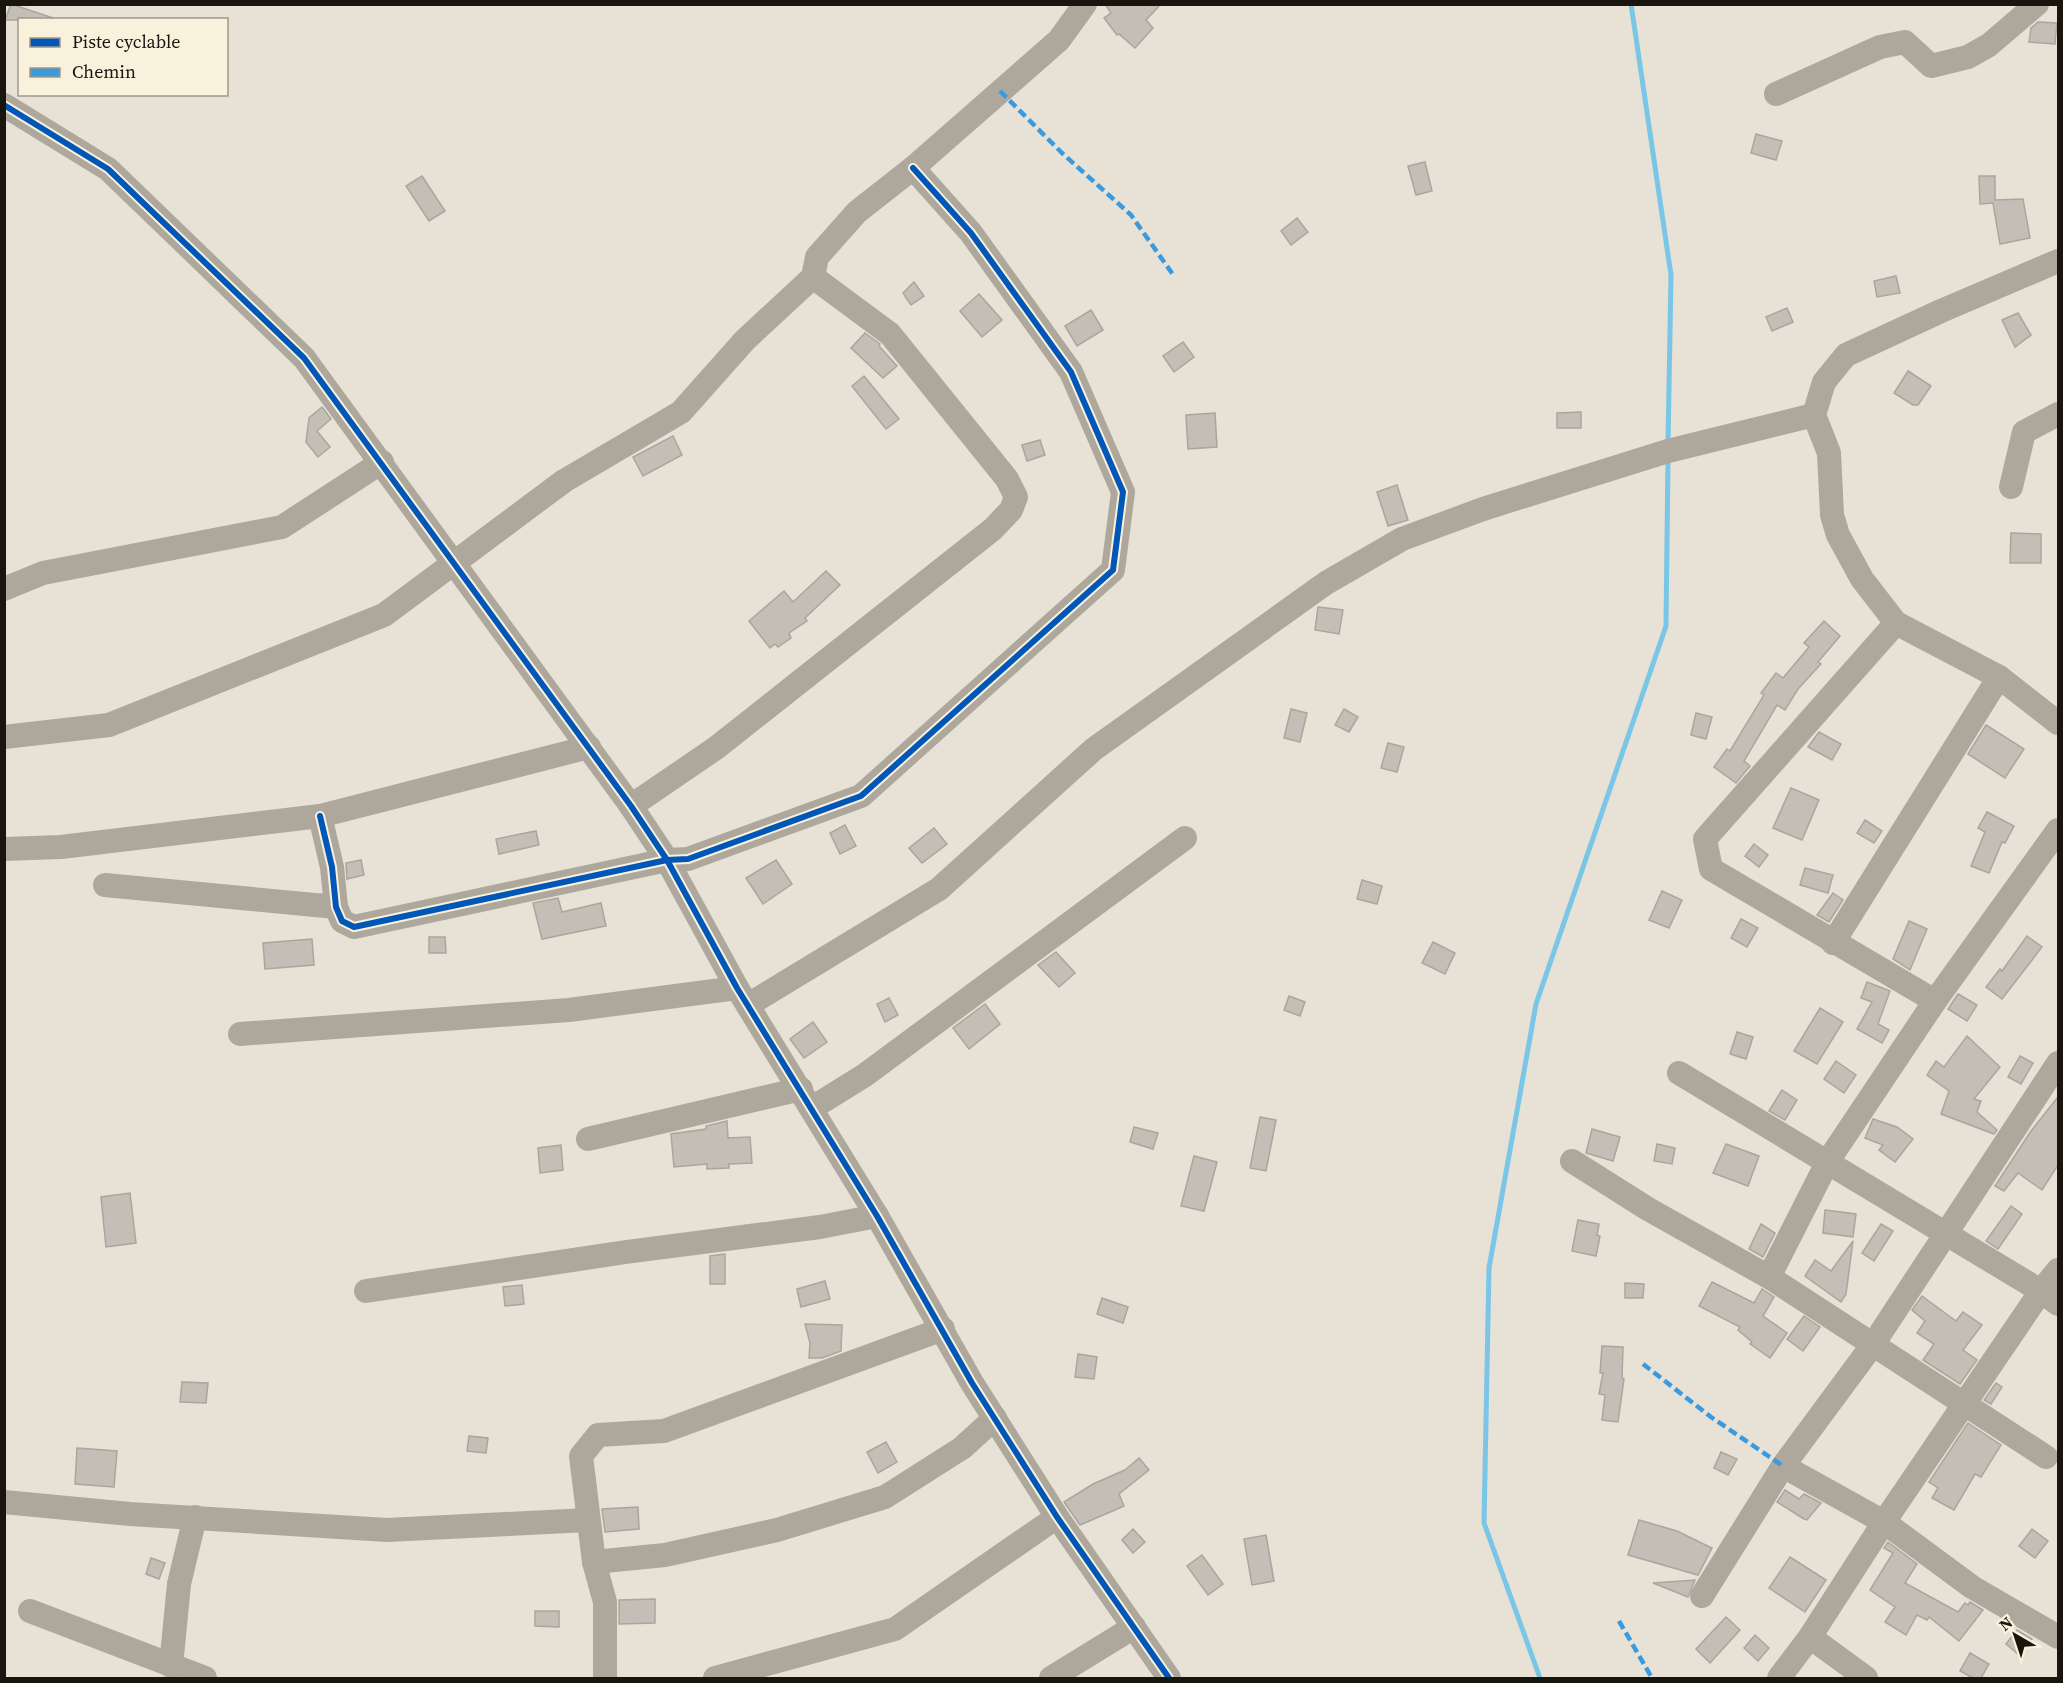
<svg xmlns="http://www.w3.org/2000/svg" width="2063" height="1683" font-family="'Source Serif 4',serif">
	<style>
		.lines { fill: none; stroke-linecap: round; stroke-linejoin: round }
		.stream { stroke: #7ac6e6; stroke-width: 5 }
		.building { fill: #c3beb6; stroke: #aaa69d; stroke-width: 1.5 }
		.minor { stroke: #ada89b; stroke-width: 24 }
		.quiet { stroke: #3b9ade; stroke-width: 4.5; stroke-dasharray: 9 4.5; stroke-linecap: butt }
		.cycleway-casing { stroke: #faf1dd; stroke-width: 10 }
		.cycleway { stroke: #0057b8; stroke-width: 6 }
	</style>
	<rect width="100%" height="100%" fill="#e7e1d6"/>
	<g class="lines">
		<!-- stream -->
		<g class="stream">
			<polyline points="1631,4 1671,275 1668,444"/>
			<polyline points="1540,1678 1484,1523 1489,1268 1536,1004 1666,626 1668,459"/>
		</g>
	</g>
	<!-- building -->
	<g class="building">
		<polygon points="11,4 53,18 52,20 5,20"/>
		<polygon points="1105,4 1161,4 1146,20 1153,28 1135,48 1119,34 1117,35 1104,18 1111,13"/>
		<polygon points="2038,22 2057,23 2055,44 2029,42 2031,28"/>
		<polygon points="1756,134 1782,141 1776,160 1751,153"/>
		<polygon points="1425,162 1432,191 1416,195 1408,166"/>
		<polygon points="422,176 445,211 429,221 406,186"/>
		<polygon points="1979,176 1995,176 1995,200 2023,199 2030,238 2000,244 1993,203 1980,204"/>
		<polygon points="1297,218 1308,232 1291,245 1281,231"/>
		<polygon points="1896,276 1900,293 1877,297 1874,281"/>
		<polygon points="914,282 924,296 911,305 903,293"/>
		<polygon points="979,294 1002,320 982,337 960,311"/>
		<polygon points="1787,308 1793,322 1772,331 1766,317"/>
		<polygon points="1091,310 1103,330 1077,346 1065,326"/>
		<polygon points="2018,313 2031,335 2015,347 2002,320"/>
		<polygon points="865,333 880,344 879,346 897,366 883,378 851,348"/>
		<polygon points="1183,342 1194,357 1174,372 1163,356"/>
		<polygon points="1908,371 1931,386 1918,405 1913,405 1894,393"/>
		<polygon points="864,376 899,419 886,429 852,386"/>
		<polygon points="322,407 331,419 317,431 330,447 318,457 306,442 309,418"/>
		<polygon points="1581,412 1581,428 1557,428 1557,413"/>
		<polygon points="1215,413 1217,447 1188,449 1186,415"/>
		<polygon points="673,436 682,455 643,476 633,457"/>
		<polygon points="1040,440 1045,455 1027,461 1022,445"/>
		<polygon points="1397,485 1408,520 1388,526 1377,492"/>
		<polygon points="2011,533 2041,534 2041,563 2010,563"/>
		<polygon points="826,571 840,585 805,618 807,621 789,633 791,638 778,647 775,644 770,648 749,621 784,591 793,602"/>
		<polygon points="1318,607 1343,610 1339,634 1315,630"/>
		<polygon points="1824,621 1840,636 1818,662 1821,664 1798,689 1785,710 1777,705 1744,761 1750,766 1736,783 1714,767 1727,749 1730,751 1764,695 1761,693 1776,673 1783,678 1809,647 1804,643"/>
		<polygon points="1291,709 1307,713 1300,742 1284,738"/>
		<polygon points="1344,709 1358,717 1349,732 1335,725"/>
		<polygon points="1696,713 1712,717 1706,739 1691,735"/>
		<polygon points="1986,725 2024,749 2005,778 1968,754"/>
		<polygon points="1819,732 1841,744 1832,760 1808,747"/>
		<polygon points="1388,743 1404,747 1397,772 1381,768"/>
		<polygon points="1791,788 1819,800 1802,840 1773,828"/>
		<polygon points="1987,812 2014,826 2005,843 2002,842 1989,873 1971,866 1985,832 1978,828"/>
		<polygon points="1865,820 1882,831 1874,843 1857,833"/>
		<polygon points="845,825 856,846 840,854 830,833"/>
		<polygon points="934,828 947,844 922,863 909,848"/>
		<polygon points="536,831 539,845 499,854 496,839"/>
		<polygon points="1754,844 1768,855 1759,867 1745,856"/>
		<polygon points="361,860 364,875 347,879 346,863"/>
		<polygon points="776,860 792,884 763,904 746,878"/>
		<polygon points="1805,868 1833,875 1828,893 1800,885"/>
		<polygon points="1362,880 1382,886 1377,904 1357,899"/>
		<polygon points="1662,891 1682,900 1669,928 1649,920"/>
		<polygon points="1833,893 1843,900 1829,922 1817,915"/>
		<polygon points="558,898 562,912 601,903 606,926 542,939 533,903"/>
		<polygon points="1741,919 1758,928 1747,947 1731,938"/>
		<polygon points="1909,921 1927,929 1910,970 1893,959"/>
		<polygon points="2027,936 2042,947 2002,999 1986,987 2000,969 2002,971"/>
		<polygon points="429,937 445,937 446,953 429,953"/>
		<polygon points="312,939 314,965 265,969 263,943"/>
		<polygon points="1433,942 1455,953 1445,974 1422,963"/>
		<polygon points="1056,952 1075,973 1059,987 1038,965"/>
		<polygon points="1867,982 1890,991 1878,1024 1889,1030 1882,1043 1857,1029 1872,1002 1861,998"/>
		<polygon points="1958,994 1977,1005 1967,1021 1948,1009"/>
		<polygon points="1289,996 1305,1002 1300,1016 1284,1010"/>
		<polygon points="889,998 898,1015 885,1022 877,1004"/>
		<polygon points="985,1004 1000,1024 969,1049 953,1028"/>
		<polygon points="1820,1008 1843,1022 1817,1064 1794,1051"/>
		<polygon points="813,1022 827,1042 804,1058 790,1039"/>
		<polygon points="1737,1032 1753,1037 1746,1059 1730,1054"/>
		<polygon points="1967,1036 2000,1067 1974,1099 1981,1101 1977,1112 1997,1130 1994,1134 1941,1114 1949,1091 1927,1075 1936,1061 1944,1067"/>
		<polygon points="2020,1056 2033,1063 2021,1084 2008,1077"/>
		<polygon points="1836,1061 1856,1075 1844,1093 1824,1079"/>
		<polygon points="1782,1090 1797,1100 1785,1120 1769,1111"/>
		<polygon points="2058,1097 2058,1165 2042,1190 2018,1173 2004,1191 1995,1186 2031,1131"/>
		<polygon points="1260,1117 1276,1120 1266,1171 1250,1168"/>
		<polygon points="1873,1119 1897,1127 1913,1139 1895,1162 1879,1150 1883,1145 1865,1138"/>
		<polygon points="727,1121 728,1138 750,1137 752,1163 729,1164 729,1168 707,1169 707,1164 674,1167 671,1134 706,1129 706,1126"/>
		<polygon points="1134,1127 1158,1133 1153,1149 1130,1142"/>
		<polygon points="1592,1129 1620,1137 1613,1161 1586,1153"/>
		<polygon points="1657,1144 1675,1148 1672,1164 1654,1161"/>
		<polygon points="1726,1144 1759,1156 1748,1186 1713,1173"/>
		<polygon points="561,1145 563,1170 540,1173 538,1148"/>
		<polygon points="1194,1156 1217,1162 1204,1211 1181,1206"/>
		<polygon points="130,1193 136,1243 106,1247 101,1197"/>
		<polygon points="2011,1206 2022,1214 1998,1249 1986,1241"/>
		<polygon points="1825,1210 1856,1214 1853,1237 1823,1233"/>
		<polygon points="1578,1220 1599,1224 1597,1235 1600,1236 1596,1256 1572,1251"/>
		<polygon points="1761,1224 1775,1233 1763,1257 1749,1249"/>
		<polygon points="1881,1224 1893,1231 1874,1261 1862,1253"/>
		<polygon points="1853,1241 1846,1294 1841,1302 1805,1276 1815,1260 1831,1271"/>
		<polygon points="725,1254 725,1284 710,1284 710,1256"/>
		<polygon points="825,1281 830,1299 801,1307 797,1289"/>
		<polygon points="1712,1282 1754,1303 1762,1289 1774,1297 1763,1316 1787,1333 1770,1358 1750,1344 1752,1342 1738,1330 1740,1327 1699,1306"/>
		<polygon points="1625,1283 1644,1284 1643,1298 1625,1298"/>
		<polygon points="522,1285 524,1304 505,1306 503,1287"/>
		<polygon points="1922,1296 1956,1321 1963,1312 1982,1325 1963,1350 1977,1360 1960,1384 1923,1360 1934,1344 1917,1333 1925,1321 1912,1310"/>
		<polygon points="1102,1298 1128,1307 1123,1323 1097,1314"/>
		<polygon points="1804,1316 1820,1327 1803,1351 1787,1339"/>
		<polygon points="805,1324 842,1325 841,1351 822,1358 809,1358 810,1343"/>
		<polygon points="1602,1346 1623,1347 1622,1378 1624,1379 1618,1422 1602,1420 1605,1395 1599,1394 1603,1373 1600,1373"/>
		<polygon points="1078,1354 1097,1357 1094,1379 1075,1377"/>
		<polygon points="182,1382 208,1383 206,1403 180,1402"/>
		<polygon points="1996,1383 2002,1387 1991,1404 1984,1400"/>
		<polygon points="1968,1423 2001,1445 1981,1477 1975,1474 1954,1510 1932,1498 1938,1488 1929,1482"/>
		<polygon points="469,1436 488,1438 486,1453 467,1451"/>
		<polygon points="886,1442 897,1462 878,1473 867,1452"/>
		<polygon points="77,1448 117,1451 114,1487 75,1484"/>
		<polygon points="1721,1452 1737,1459 1728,1475 1714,1468"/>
		<polygon points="1139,1458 1149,1470 1119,1494 1124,1506 1080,1525 1064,1502 1093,1484 1125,1470"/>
		<polygon points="1785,1490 1799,1499 1804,1494 1821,1503 1807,1520 1804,1519 1777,1502"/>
		<polygon points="638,1507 639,1529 605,1532 602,1509"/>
		<polygon points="1639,1520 1677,1531 1712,1548 1698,1575 1628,1555"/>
		<polygon points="1133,1529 1145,1542 1133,1553 1122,1540"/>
		<polygon points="2032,1529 2048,1541 2035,1558 2019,1546"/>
		<polygon points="1266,1535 1274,1581 1252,1585 1244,1539"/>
		<polygon points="1888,1542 1917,1564 1905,1583 1958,1612 1965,1603 1968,1605 1970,1602 1983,1610 1959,1641 1929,1617 1927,1620 1917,1615 1906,1635 1885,1622 1895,1607 1870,1590 1893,1553 1884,1548"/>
		<polygon points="1202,1555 1223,1584 1208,1595 1187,1566"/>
		<polygon points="1790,1557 1826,1580 1805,1612 1769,1588"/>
		<polygon points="151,1558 165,1563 159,1579 146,1574"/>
		<polygon points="1695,1580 1688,1597 1653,1583"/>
		<polygon points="655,1599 655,1623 619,1624 619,1600"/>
		<polygon points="535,1611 559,1611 559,1627 535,1626"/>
		<polygon points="1726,1617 1740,1630 1710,1663 1696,1649"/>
		<polygon points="2017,1630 2032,1639 2019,1655 2006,1644"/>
		<polygon points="1755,1635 1769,1648 1758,1661 1744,1648"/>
		<polygon points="1970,1653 1989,1664 1981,1678 1973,1678 1960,1671"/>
	</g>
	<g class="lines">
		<!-- minor -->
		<g class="minor">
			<polyline points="1776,94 1880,47 1905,42 1931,66 1968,57 1989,45 2037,4"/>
			<polyline points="4,105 108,169 304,358 631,806 667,860 737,988 877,1216 972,1383 1057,1517 1169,1678"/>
			<polyline points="2058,261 1941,311 1846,355 1824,382 1814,415 1829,453 1832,515 1838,535 1862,579 1896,623 1999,677 2058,723"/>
			<polyline points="2011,487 2024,432 2058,414"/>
			<polyline points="4,589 43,573 282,527 382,462"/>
			<polyline points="1896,623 1705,839 1711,869 1935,1001"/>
			<polyline points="4,737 109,725 384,615 564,481 681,412 745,340 813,277 817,257 857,212 913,168 1059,40 1085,4"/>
			<polyline points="631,806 716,748 993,529 1011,510 1016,497 1007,479 890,334 813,277"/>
			<polyline points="320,816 332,867 336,907 342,921 354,927 667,860 688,859 861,796 1113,570 1123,492 1071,372 971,233 913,168"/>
			<polyline points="4,849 61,847 320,816 589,747"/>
			<polyline points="105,885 336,907"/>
			<polyline points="1833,943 1999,677"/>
			<polyline points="748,1005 939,889 1094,749 1326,583 1402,539 1483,509 1668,451 1814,415"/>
			<polyline points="240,1034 569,1010 737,988"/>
			<polyline points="1679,1073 2041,1291 2058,1304"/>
			<polyline points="812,1108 865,1075 1185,838"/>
			<polyline points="588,1139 801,1089"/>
			<polyline points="1572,1161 1648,1209 1769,1277 2046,1457"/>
			<polyline points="1769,1277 1828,1161 1935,1001 2058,830"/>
			<polyline points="366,1291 626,1252 820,1227 877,1216"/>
			<polyline points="1783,1466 1884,1522 1972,1587 2058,1637"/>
			<polyline points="4,1502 130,1514 387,1530 588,1520"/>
			<polyline points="594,1562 665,1555 777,1530 885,1497 962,1448 995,1418"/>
			<polyline points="1702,1596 1783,1466 1874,1343 2058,1063"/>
			<polyline points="30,1611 205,1678"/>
			<polyline points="1810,1637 1866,1678"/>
			<polyline points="171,1666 179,1584 195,1517"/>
			<polyline points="605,1678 605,1602 594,1562 581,1456 598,1435 664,1431 943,1329"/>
			<polyline points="715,1678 895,1629 1057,1517"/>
			<polyline points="1051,1678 1134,1627"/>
			<polyline points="1779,1678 1810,1637 1884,1522 2041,1291 2058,1270"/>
		</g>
		<!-- quiet -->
		<g class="quiet">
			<polyline points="1000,91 1062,153 1131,215 1174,276"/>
			<polyline points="1643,1364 1711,1417 1783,1466"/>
			<polyline points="1619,1621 1652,1678"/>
		</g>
		<defs>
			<g id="cycleway">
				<polyline points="4,105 108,169 304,358 631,806 667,860 737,988 877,1216 972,1383 1057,1517 1169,1678"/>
				<polyline points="320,816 332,867 336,907 342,921 354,927 667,860 688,859 861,796 1113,570 1123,492 1071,372 971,233 913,168"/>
			</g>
		</defs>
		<!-- cycleway casing -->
		<use href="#cycleway" class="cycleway-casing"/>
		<!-- cycleway -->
		<use href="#cycleway" class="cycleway"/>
	</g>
	<!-- border -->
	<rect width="2063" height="1683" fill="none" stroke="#18140e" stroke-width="12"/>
	<!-- legend -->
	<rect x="18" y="18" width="210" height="78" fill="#faf1dd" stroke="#a0998a" stroke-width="1.5"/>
	<rect x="30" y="38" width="30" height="9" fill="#0057b8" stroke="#a0998a" stroke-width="1.5"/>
	<text x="72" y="48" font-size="18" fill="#18140e">Piste cyclable</text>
	<rect x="30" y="68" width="30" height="9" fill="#3b9ade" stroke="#a0998a" stroke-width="1.5"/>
	<text x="72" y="78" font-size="18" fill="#18140e">Chemin</text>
	<!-- north arrow -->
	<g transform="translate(2015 1635) rotate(321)" stroke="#faf1dd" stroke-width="4.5" paint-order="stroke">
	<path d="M0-4.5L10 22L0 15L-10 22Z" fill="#18140e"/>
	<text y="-9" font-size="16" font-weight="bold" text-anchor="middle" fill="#18140e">N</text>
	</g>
</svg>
